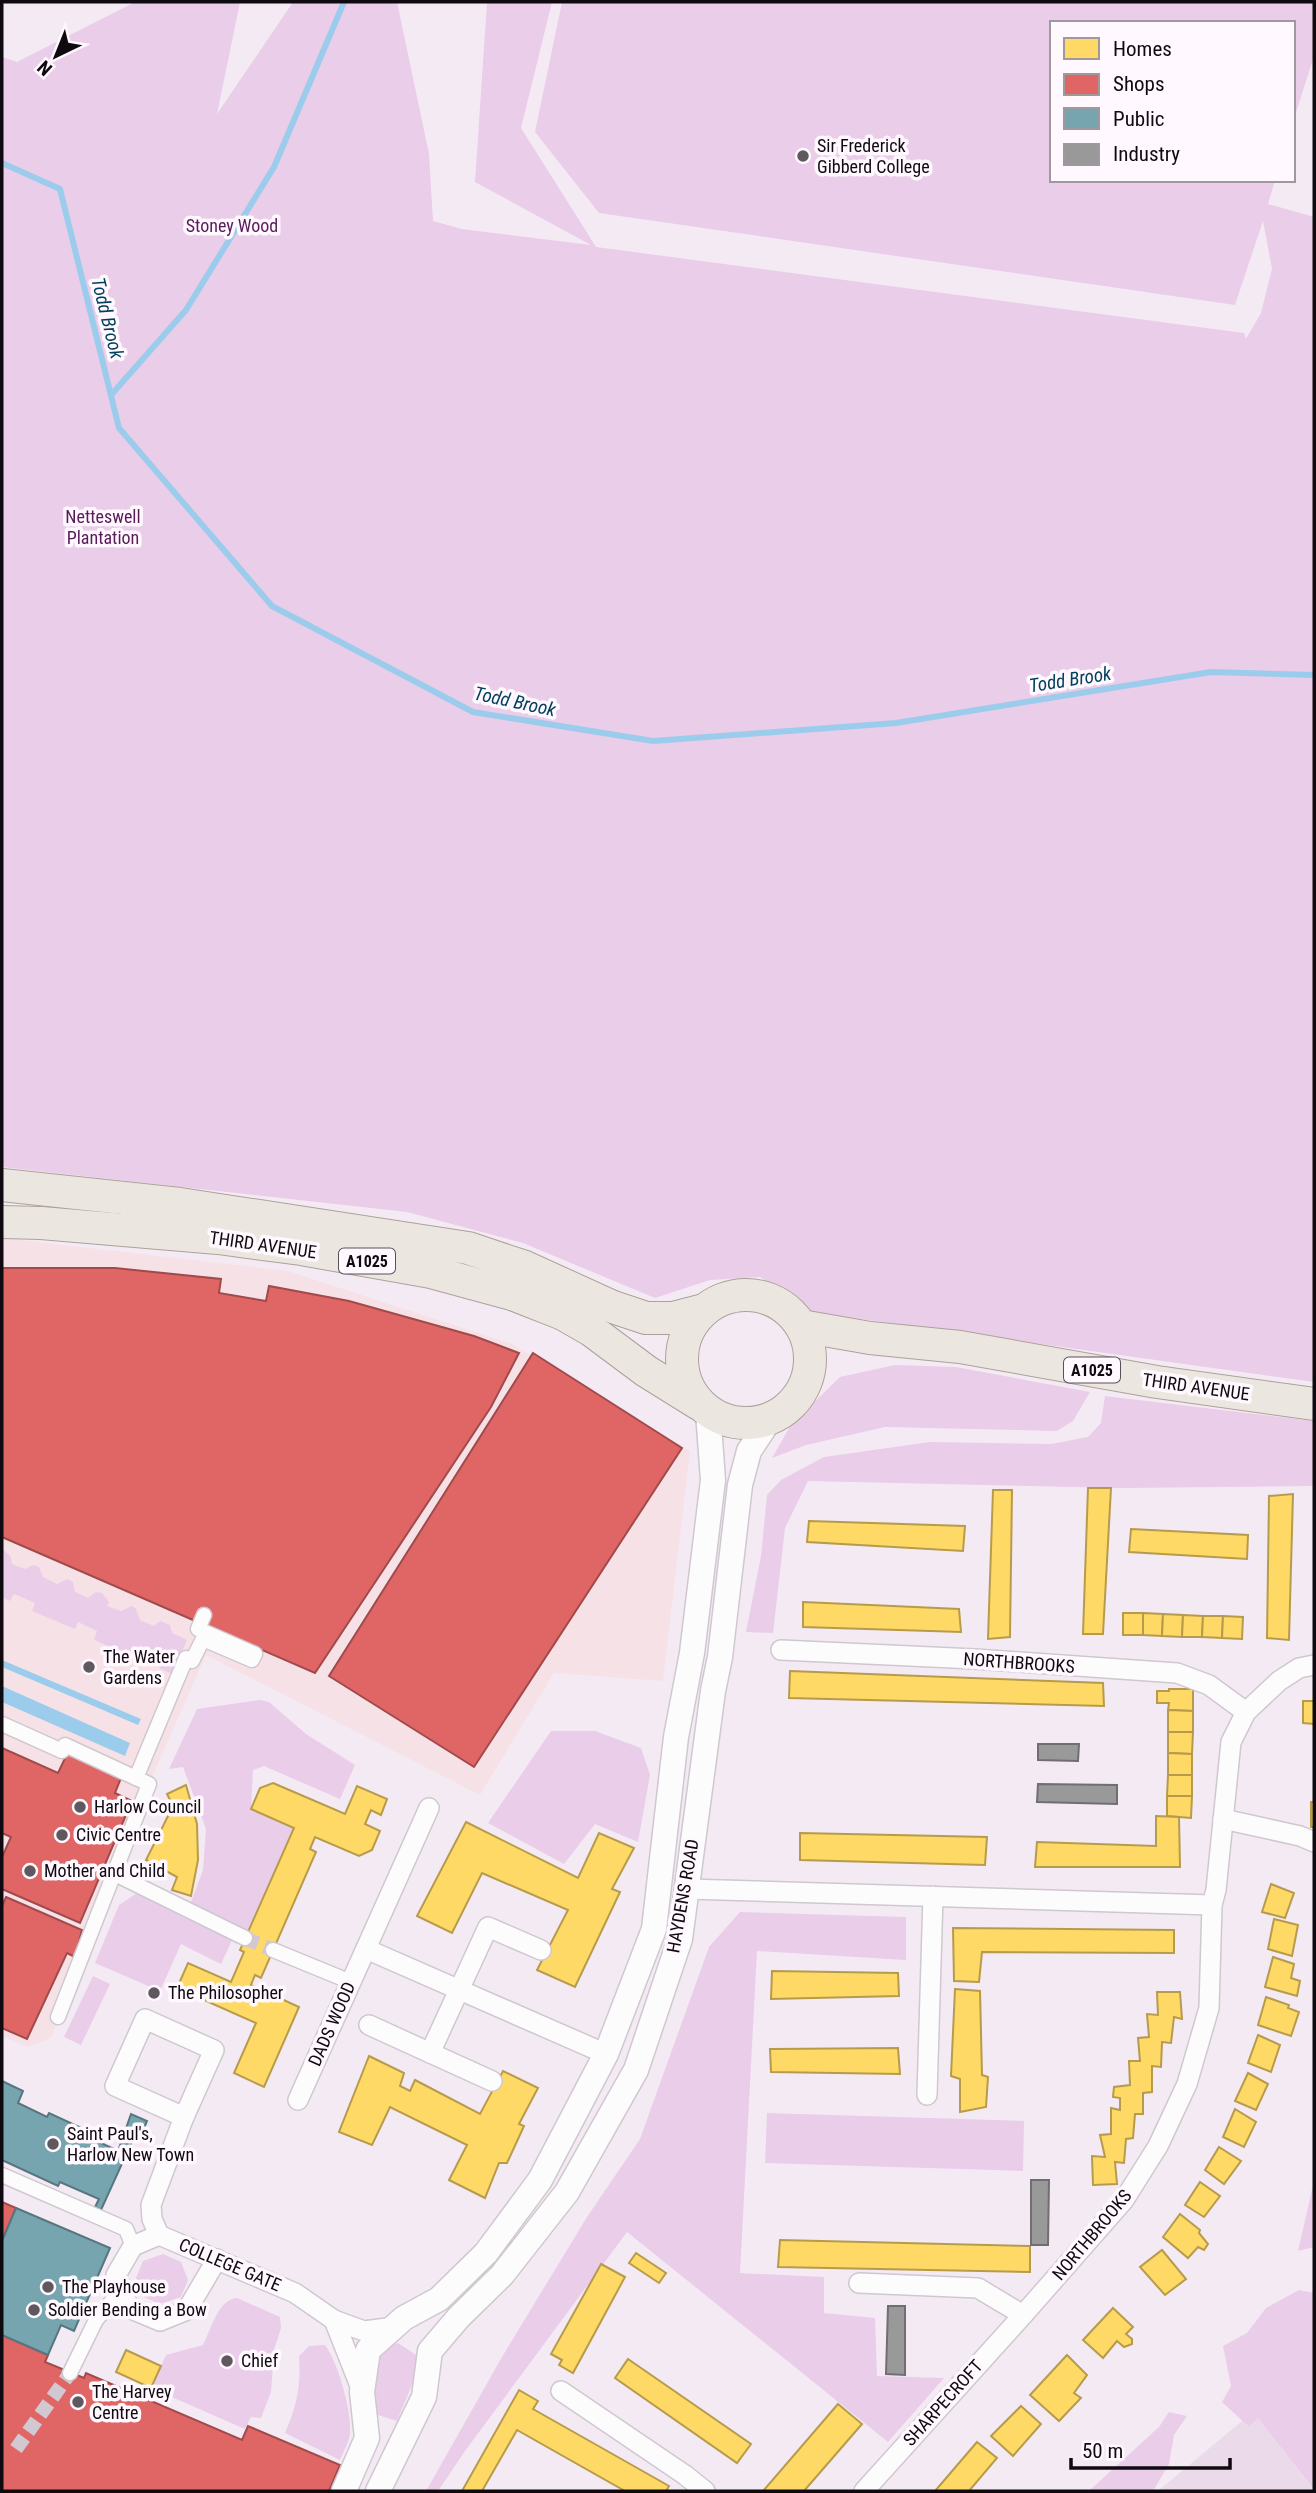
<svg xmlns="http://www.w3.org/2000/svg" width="1316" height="2493" font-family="'Roboto Condensed',sans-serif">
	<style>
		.commercial { fill: #f6e2e6 }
		.built { fill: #eadaea }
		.green { fill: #eacde9 }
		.water { fill: #9cccec }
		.homes { fill: #ffd966; stroke: #b79b4c; stroke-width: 2 }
		.shops { fill: #e06666; stroke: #a14a4c; stroke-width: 2 }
		.public { fill: #76a5af; stroke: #57767f; stroke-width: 2 }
		.industry { fill: #999; stroke: #706e70; stroke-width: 2 }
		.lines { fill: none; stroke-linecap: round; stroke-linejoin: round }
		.stream { stroke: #9cccec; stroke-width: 6 }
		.pedestrian-tunnel { stroke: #d2c8d2; stroke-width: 14; stroke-dasharray: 14 7; stroke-linecap: butt }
		.pedestrian-casing { stroke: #cfc8cf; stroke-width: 17 }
		.minor-casing { stroke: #cfc8cf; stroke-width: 22 }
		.tertiary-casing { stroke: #cfc8cf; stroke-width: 27 }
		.primary-casing { stroke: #aea09a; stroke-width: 34 }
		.pedestrian { stroke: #fdfcfd; stroke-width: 14 }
		.minor { stroke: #fdfcfd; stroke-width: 19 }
		.tertiary { stroke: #fdfcfd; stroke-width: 24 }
		.primary { stroke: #ece6e1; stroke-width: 32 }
		.poi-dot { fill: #5f585f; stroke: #fff8fe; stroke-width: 2.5 }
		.labels { text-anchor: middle; stroke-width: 7; stroke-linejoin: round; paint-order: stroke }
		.shield { fill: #fff8fe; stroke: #575157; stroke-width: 2 }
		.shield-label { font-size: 16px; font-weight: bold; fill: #0f0a0f }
		.poi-label { font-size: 18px; fill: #0f0a0f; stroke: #fff8fe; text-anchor: start }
		.park-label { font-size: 18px; fill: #581a59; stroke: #fff8fe }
		.street-label { font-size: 18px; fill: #0f0a0f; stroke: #fff8fe }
		.water-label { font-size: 19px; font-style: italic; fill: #02415d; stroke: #fff8fe }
	</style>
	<rect width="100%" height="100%" fill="#f4eaf4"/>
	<!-- commercial -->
	<polygon class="commercial" points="2,1238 288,1271 512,1344 690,1451 663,1681 554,1673 480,1795 206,1655 149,1784 51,2038 27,2047 2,2036"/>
	<!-- built -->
	<polygon class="built" points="1258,2418 1314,2491 1158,2491 1242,2421 1249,2427"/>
	<!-- green -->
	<g class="green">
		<polygon points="135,2 240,2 217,114 293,2 397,2 429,154 433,221 462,229 591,245 475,182 487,2 552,2 521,128 596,247 1244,333 1246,339 1261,313 1272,269 1263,221 1235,305 599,213 535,132 562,2 1314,2 1314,56 1293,122 1293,23 1052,23 1052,180 1275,180 1268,204 1314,217 1314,1382 811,1312 760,1277 710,1280 655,1298 523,1243 407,1212 2,1167 2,57 17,62"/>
		<polygon points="895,1365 956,1367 1090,1392 1073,1421 1057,1431 885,1427 806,1445 772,1458 791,1425 840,1377"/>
		<polygon points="1105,1396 1314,1421 1314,1486 1121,1488 808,1481 785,1528 773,1633 746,1632 761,1556 767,1495 781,1480 824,1457 930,1442 1051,1444 1088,1437 1101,1423"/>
		<polygon points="4,1550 11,1557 12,1564 25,1569 33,1565 39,1567 43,1577 57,1584 68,1579 73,1582 75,1592 88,1598 96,1592 102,1593 109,1602 107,1606 121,1611 132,1606 136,1609 140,1620 154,1626 160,1621 170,1625 172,1633 187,1640 172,1674 159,1668 162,1659 141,1650 137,1658 94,1640 97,1631 78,1622 75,1629 32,1611 35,1603 14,1594 10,1601 2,1597 2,1551"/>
		<polygon points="260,1700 269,1702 306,1734 355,1765 340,1799 264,1766 253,1770 251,1809 294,1828 247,1933 191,1902 203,1870 206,1829 183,1767 169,1769 197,1709"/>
		<polygon points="551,1731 595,1731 641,1748 650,1775 638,1842 595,1824 564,1864 488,1823"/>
		<polygon points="137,1893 233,1938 221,1964 181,1944 160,1991 95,1963 119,1905"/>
		<polygon points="740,1912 906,1917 906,1960 757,1951 740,2273 824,2277 824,2313 875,2318 877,2376 944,2378 888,2442 627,2232 465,2451 438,2491 426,2491 502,2357 587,2217 640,2139 709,1947"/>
		<polygon points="93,1976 110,1984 81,2045 64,2037"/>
		<polygon points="767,2113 1024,2121 1023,2171 765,2163"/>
		<polygon points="1314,2181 1314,2247 1298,2251"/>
		<polygon points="163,2254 181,2262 188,2280 181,2297 160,2304 144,2297 136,2278 143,2261"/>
		<polygon points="1299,2290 1314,2293 1314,2490 1258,2418 1249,2427 1222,2402 1231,2386 1223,2346 1247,2333 1266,2308"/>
		<path d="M237,2298L280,2317L281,2328L274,2350L271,2392L261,2418L251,2417L245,2429L151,2388L166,2355L203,2345C211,2330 218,2299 237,2298Z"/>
		<polygon points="398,2343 416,2355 416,2375 397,2421 375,2414 370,2368 380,2349"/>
		<path d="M325,2345C338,2362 352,2412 350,2434C349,2442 343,2452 340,2460L285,2433C297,2405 301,2387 299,2356L309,2346Z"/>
		<polygon points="1169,2412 1187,2416 1174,2435 1169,2464 1153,2491 1089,2491 1159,2427"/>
	</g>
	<!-- water -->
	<g class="water">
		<polygon points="2,1660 141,1719 138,1725 2,1667"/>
		<polygon points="2,1686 130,1743 125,1756 2,1702"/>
	</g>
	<!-- homes -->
	<g class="homes">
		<polygon points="1088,1488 1111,1488 1103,1634 1083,1634"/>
		<polygon points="993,1490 1012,1490 1010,1637 988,1639"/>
		<polygon points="1293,1494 1289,1640 1267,1638 1269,1496"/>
		<polygon points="809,1521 965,1526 963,1551 807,1542"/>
		<polygon points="1131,1529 1248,1535 1247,1559 1129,1552"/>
		<polygon points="803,1602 959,1609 961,1632 803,1627"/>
		<rect x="1123" y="1613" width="20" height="22"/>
		<polygon points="1143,1613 1163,1614 1162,1636 1143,1635"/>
		<polygon points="1163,1614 1183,1615 1182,1637 1162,1636"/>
		<polygon points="1183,1615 1203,1616 1202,1637 1182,1637"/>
		<polygon points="1203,1616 1223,1616 1222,1638 1202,1637"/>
		<polygon points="1223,1616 1243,1617 1242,1639 1222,1638"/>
		<polygon points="790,1671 1103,1683 1104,1706 789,1698"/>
		<polygon points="1169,1689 1193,1689 1193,1711 1168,1710 1169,1703 1157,1703 1157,1691 1169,1691"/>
		<polygon points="1303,1701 1314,1701 1314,1724 1303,1723"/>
		<polygon points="1168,1710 1193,1711 1193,1732 1168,1732"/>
		<polygon points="1168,1732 1193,1732 1192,1754 1168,1753"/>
		<polygon points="1168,1753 1192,1754 1192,1775 1168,1775"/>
		<polygon points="1168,1775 1192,1775 1192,1796 1167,1796"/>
		<polygon points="273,1783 345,1814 357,1786 387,1799 381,1815 371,1810 365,1824 380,1831 372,1850 359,1856 315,1837 310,1849 316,1852 261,1978 255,1975 251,1985 299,2007 264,2087 234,2073 256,2023 177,1988 188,1963 231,1982 244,1952 240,1950 294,1828 251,1809 260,1788"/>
		<polygon points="186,1785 197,1824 198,1860 191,1896 172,1890 177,1877 146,1860 173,1806 167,1794"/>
		<polygon points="1167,1796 1192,1796 1191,1818 1167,1816"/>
		<rect x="1311" y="1802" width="3" height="25"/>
		<polygon points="1156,1816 1179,1817 1180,1867 1035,1867 1037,1842 1156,1846"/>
		<polygon points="466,1822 578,1878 599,1833 634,1848 612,1889 620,1892 575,1987 537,1970 568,1910 482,1873 452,1933 417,1916"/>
		<polygon points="800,1833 987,1837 985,1865 800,1860"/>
		<polygon points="1271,1884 1294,1893 1285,1918 1262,1912"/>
		<polygon points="1274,1919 1298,1925 1292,1956 1268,1949"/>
		<polygon points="953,1928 1174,1930 1174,1953 982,1952 979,1982 954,1981"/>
		<polygon points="1273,1957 1294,1964 1291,1978 1300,1981 1297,1996 1265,1987"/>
		<polygon points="772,1971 898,1973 899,1996 771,1999"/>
		<polygon points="955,1989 980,1991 982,2075 988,2077 986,2107 960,2112 960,2079 951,2076"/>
		<polygon points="1157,1992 1180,1992 1182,2019 1174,2017 1171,2043 1162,2042 1161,2067 1152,2066 1152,2092 1143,2093 1143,2114 1135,2114 1133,2138 1126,2139 1124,2163 1115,2162 1117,2184 1093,2185 1092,2156 1105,2157 1100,2135 1111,2134 1111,2108 1120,2110 1120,2098 1113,2097 1114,2087 1130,2085 1129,2061 1140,2061 1138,2038 1149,2037 1147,2014 1158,2015"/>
		<polygon points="1266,1997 1289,2005 1288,2008 1299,2012 1291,2036 1258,2025"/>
		<polygon points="1258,2035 1280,2045 1271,2072 1248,2063"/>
		<polygon points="898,2048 900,2074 771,2072 770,2049"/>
		<polygon points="369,2056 404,2073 400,2086 410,2091 415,2080 480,2114 503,2071 538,2088 519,2124 524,2126 507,2163 499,2163 485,2198 449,2180 467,2145 390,2107 372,2145 339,2132"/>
		<polygon points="1248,2073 1268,2084 1256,2110 1235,2101"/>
		<polygon points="1235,2109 1256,2122 1244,2147 1223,2137"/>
		<polygon points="1219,2147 1241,2161 1224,2184 1205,2170"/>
		<polygon points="1200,2182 1220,2196 1204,2217 1185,2205"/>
		<polygon points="1180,2214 1200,2230 1199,2233 1208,2244 1204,2250 1198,2247 1188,2258 1163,2237"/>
		<polygon points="780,2240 1030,2246 1030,2272 778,2267"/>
		<polygon points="1162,2250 1186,2279 1165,2295 1140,2267"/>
		<polygon points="636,2253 666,2273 659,2283 629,2263"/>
		<polygon points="601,2264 625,2277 573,2373 559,2365 562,2360 551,2354"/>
		<polygon points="1113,2308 1133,2327 1126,2334 1132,2339 1132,2344 1124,2347 1117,2341 1103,2358 1083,2340"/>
		<polygon points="126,2350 161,2366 151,2388 116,2372"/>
		<polygon points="1067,2355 1087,2375 1074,2393 1081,2398 1059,2421 1030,2395"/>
		<polygon points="628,2359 751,2444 737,2463 615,2378"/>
		<polygon points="519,2390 538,2401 533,2409 669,2486 666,2491 625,2491 517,2430 482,2491 462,2491"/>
		<polygon points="838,2404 862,2424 804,2491 763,2491"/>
		<polygon points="1021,2406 1041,2424 1013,2456 991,2436"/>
		<polygon points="977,2442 997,2458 969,2491 935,2491"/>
	</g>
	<!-- shops -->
	<g class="shops">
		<polygon points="2,1268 115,1268 221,1279 219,1293 266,1301 269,1286 349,1301 474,1336 519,1353 491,1407 315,1673 2,1537"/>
		<polygon points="533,1353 682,1448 474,1767 329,1676"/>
		<polygon points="2,1748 58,1773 67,1754 121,1778 115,1793 132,1801 80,1923 2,1889 2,1857 11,1837 2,1833"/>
		<polygon points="6,1897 82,1930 75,1957 67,1953 27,2039 2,2028 2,1906"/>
		<polygon points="2,2202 16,2208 2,2241"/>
		<polygon points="2,2335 48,2355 45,2362 84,2378 86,2373 242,2440 248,2426 340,2465 329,2491 2,2491"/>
	</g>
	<!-- public -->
	<g class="public">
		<polygon points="2,2081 23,2091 18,2103 47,2117 49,2113 88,2131 86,2136 118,2151 131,2114 147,2121 140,2138 135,2135 101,2210 95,2207 99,2199 60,2182 58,2186 2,2160"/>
		<polygon points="16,2208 110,2248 74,2331 61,2325 48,2355 2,2335 2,2241"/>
	</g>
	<!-- industry -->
	<g class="industry">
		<polygon points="1038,1744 1079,1744 1078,1761 1038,1760"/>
		<polygon points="1038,1784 1117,1785 1117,1804 1037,1802"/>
		<polygon points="1031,2180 1049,2180 1048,2245 1031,2245"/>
		<polygon points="888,2306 905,2306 905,2375 886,2374"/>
	</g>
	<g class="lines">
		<!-- stream -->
		<g class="stream">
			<polyline points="2,163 60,189 119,428 272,606 473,712 653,741 896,723 1211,672 1314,675"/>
			<polyline points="111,395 186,310 274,167 344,2"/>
		</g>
		<!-- pedestrian-tunnel -->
		<g class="pedestrian-tunnel">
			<polyline points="245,1938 273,1950"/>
			<polyline points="16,2449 70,2373"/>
		</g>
		<defs>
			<g id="pedestrian">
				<polyline points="2,1724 62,1751 65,1745 149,1784 58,2017"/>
				<polyline points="136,1778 186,1658 192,1661 203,1639 252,1660 255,1654 198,1629 204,1615"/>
				<polyline points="115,1874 245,1938"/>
				<polyline points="273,1950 351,1982"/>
				<polyline points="2,2175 126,2229 133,2246"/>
				<polyline points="70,2373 96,2320 121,2290"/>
			</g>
			<g id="minor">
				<polyline points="781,1650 975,1659 1177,1673 1209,1685 1246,1712"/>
				<polyline points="1223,1819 1300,1836 1314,1842"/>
				<polyline points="687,1889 1212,1905"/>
				<polyline points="366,1949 606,2054"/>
				<polygon points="145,2019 214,2050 184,2117 115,2086"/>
				<polyline points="369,2025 492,2081"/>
				<polyline points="430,2053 488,1927 541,1950"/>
				<polyline points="927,2095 933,1896"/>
				<polyline points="298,2100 429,1808"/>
				<polyline points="184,2117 151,2205 152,2219 159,2235 295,2293 334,2320"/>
				<polyline points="159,2235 133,2246 116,2275 129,2308 160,2321 187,2310 217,2259"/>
				<polyline points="859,2283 978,2288 1023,2315 1124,2200 1158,2146 1187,2084 1209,2008 1212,1905 1216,1890 1231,1742 1246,1712 1279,1681 1299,1668 1314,1665"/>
				<polyline points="362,2391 334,2320 364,2331 395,2327"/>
				<polyline points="561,2391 685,2475 705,2491"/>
				<polyline points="864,2491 1023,2315"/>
			</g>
			<g id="tertiary">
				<polyline points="344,2491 367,2438 362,2392 368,2350 404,2318 439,2299 486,2253 540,2180 606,2054 654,1929 676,1737 692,1653 713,1480 708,1412"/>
				<polyline points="378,2491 424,2397 430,2351 459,2317 502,2275 567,2192 636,2070 680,1939 713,1691 720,1657 740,1485 749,1451 770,1419"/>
			</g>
			<g id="primary">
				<polyline points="2,1185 180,1204 468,1248 525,1267 613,1307 646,1318 673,1318 704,1310"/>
				<polyline points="2,1222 41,1223 218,1238 301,1249 431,1272 512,1294 563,1314 591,1330 646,1371 699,1404"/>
				<circle cx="746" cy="1359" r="64"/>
				<polyline points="801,1326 870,1338 960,1347 1157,1382 1314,1404"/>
			</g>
		</defs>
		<!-- pedestrian casing -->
		<use href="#pedestrian" class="pedestrian-casing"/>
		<!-- minor casing -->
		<use href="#minor" class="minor-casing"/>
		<!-- tertiary casing -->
		<use href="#tertiary" class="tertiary-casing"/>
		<!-- primary casing -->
		<use href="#primary" class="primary-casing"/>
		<!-- pedestrian -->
		<use href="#pedestrian" class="pedestrian"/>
		<!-- minor -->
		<use href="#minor" class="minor"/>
		<!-- tertiary -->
		<use href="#tertiary" class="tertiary"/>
		<!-- primary -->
		<use href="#primary" class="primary"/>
	</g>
	<!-- markers -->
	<g class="poi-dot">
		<circle cx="803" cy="156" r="7"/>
		<circle cx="89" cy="1667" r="7"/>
		<circle cx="80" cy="1807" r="7"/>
		<circle cx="62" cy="1835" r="7"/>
		<circle cx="30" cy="1871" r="7"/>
		<circle cx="154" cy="1993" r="7"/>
		<circle cx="53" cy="2144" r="7"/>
		<circle cx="48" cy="2287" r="7"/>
		<circle cx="34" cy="2310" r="7"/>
		<circle cx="227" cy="2361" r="7"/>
		<circle cx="78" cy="2402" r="7"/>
	</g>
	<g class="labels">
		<!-- shield labels -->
		<g class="shield">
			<rect x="339" y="1248.5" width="56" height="25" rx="5"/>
			<rect x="1064" y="1357.5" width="56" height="25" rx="5"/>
		</g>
		<g class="shield-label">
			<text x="367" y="1267">A1025</text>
			<text x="1092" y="1376">A1025</text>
		</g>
		<!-- poi labels -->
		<g class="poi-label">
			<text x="817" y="152">Sir Frederick<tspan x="817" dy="21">Gibberd College</tspan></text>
			<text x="103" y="1663">The Water<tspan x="103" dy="21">Gardens</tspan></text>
			<text x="94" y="1813">Harlow Council</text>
			<text x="76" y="1841">Civic Centre</text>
			<text x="44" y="1877">Mother and Child</text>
			<text x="168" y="1999">The Philosopher</text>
			<text x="67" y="2140">Saint Paul's,<tspan x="67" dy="21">Harlow New Town</tspan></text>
			<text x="62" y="2293">The Playhouse</text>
			<text x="48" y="2316">Soldier Bending a Bow</text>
			<text x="241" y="2367">Chief</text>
			<text x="92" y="2398">The Harvey<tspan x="92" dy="21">Centre</tspan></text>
		</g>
		<!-- park labels -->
		<g class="park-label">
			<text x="232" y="232">Stoney Wood</text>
			<text x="103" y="523">Netteswell<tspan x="103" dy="21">Plantation</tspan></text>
		</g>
		<!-- street labels -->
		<g class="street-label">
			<text transform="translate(263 1245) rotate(8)" y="6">THIRD AVENUE</text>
			<text transform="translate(1196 1387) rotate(8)" y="6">THIRD AVENUE</text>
			<text transform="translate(1019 1663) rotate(4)" y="6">NORTHBROOKS</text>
			<text transform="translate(683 1896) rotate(-80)" y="6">HAYDENS ROAD</text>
			<text transform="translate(332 2024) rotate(-66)" y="6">DADS WOOD</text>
			<text transform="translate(1092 2235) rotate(-50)" y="6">NORTHBROOKS</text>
			<text transform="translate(230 2265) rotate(23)" y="6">COLLEGE GATE</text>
			<text transform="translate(943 2403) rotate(-48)" y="6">SHARPECROFT</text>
		</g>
		<!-- water labels -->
		<g class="water-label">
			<text transform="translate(108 318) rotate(76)" y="7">Todd Brook</text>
			<text transform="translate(1070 679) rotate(-9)" y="7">Todd Brook</text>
			<text transform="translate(515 701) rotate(12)" y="7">Todd Brook</text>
		</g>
	</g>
	<!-- border -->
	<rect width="1316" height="2493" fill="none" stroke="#0f0a0f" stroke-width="7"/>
	<!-- legend -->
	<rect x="1050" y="21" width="245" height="161" fill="#fff8fe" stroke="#9f999e" stroke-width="2"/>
	<rect x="1064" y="38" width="35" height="21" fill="#ffd966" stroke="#9f999e" stroke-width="2"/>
	<text x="1113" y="56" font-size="21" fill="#0f0a0f">Homes</text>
	<rect x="1064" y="74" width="35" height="21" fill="#e06666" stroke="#9f999e" stroke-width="2"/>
	<text x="1113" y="91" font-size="21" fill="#0f0a0f">Shops</text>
	<rect x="1064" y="108" width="35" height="21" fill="#76a5af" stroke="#9f999e" stroke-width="2"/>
	<text x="1113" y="126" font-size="21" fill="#0f0a0f">Public</text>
	<rect x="1064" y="144" width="35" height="21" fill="#999999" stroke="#9f999e" stroke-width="2"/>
	<text x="1113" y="161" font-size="21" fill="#0f0a0f">Industry</text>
	<!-- north arrow -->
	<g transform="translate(56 56) rotate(223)" stroke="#fff8fe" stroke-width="5" paint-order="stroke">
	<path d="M0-5L12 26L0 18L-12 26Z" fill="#0f0a0f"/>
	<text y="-10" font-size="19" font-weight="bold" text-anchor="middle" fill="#0f0a0f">N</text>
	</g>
	<!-- scale -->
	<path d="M1071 2458v10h159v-10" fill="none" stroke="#0f0a0f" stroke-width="3.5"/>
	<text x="1082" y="2458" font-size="21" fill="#0f0a0f" stroke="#fff8fe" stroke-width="5" paint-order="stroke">50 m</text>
</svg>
